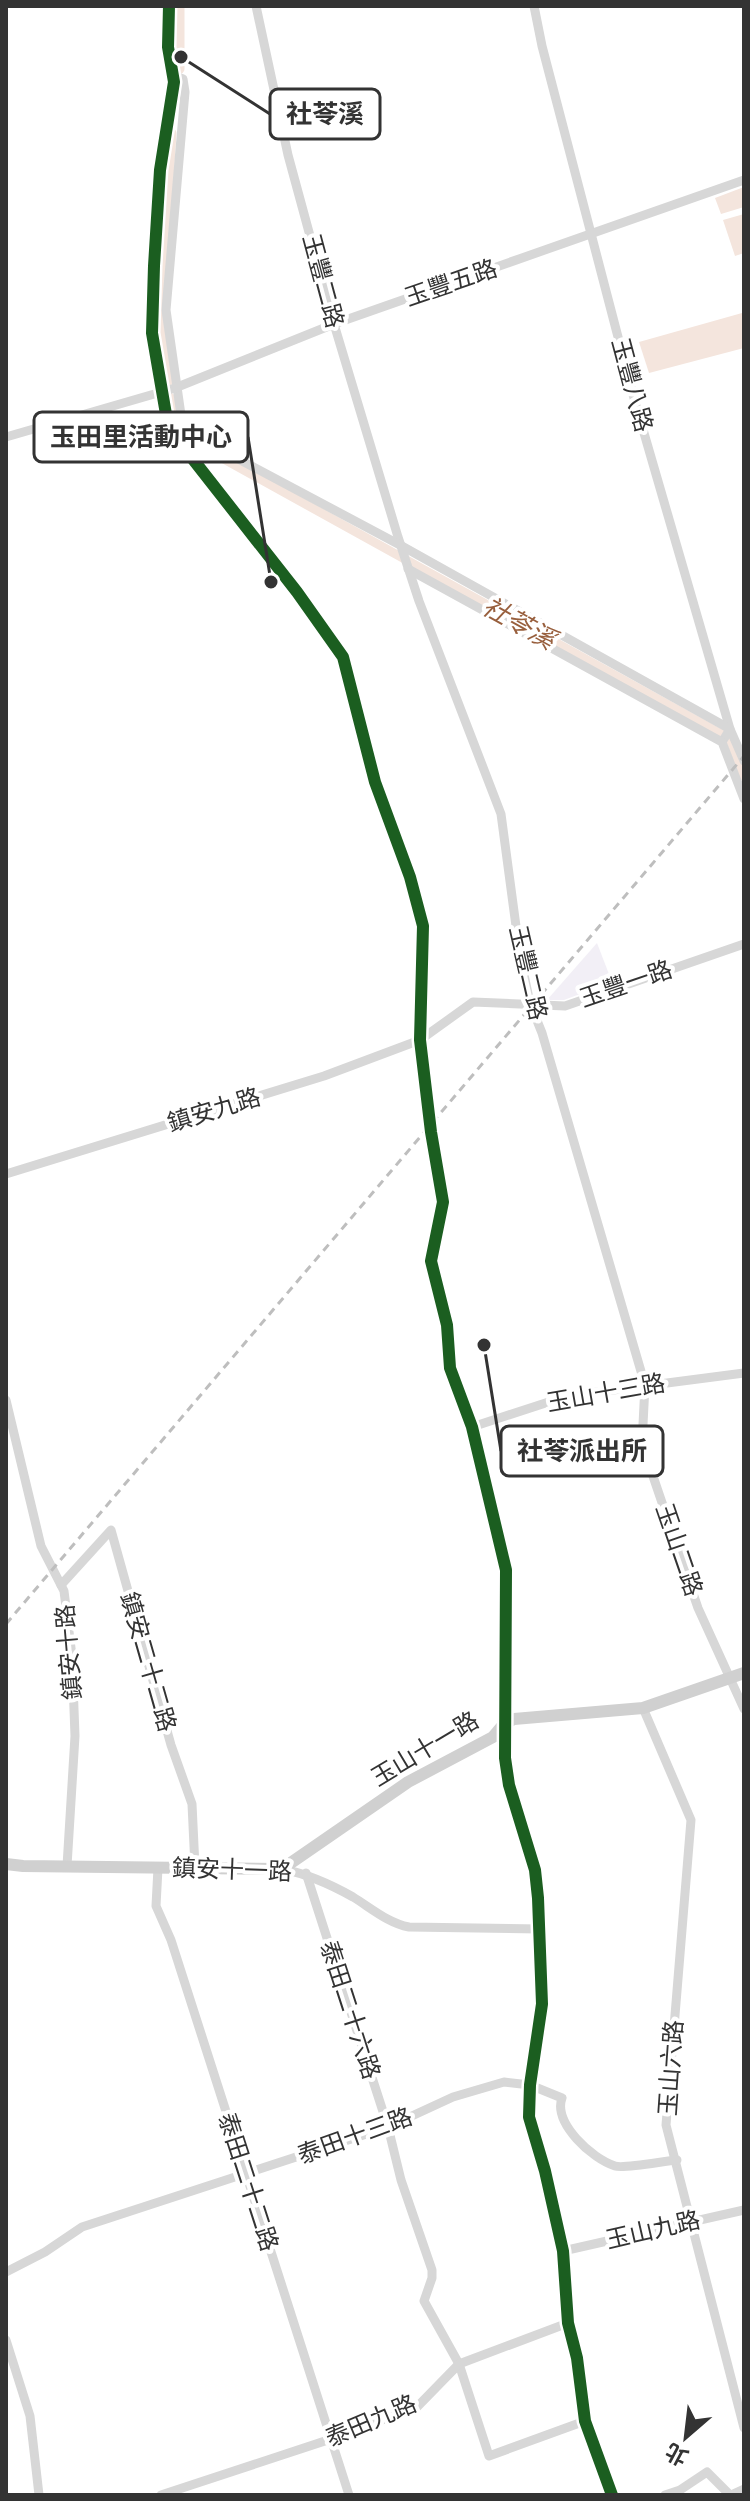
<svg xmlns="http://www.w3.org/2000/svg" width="750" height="2501" font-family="Mulish,'Noto Sans TC',sans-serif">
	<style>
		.green { fill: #f2eff6 }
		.water { fill: #f4e5dd }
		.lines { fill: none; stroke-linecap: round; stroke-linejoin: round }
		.canal { stroke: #f4e5dd; stroke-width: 9 }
		.street { stroke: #d7d7d7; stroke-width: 9 }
		.secondary { stroke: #d0d0d0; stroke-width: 12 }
		.rail { stroke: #bebebe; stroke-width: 3; stroke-dasharray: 8 6; stroke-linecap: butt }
		.cycleway-casing { stroke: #fff; stroke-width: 17 }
		.cycleway { stroke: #1b5e20; stroke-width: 12 }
		.labels { text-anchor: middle; stroke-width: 8; stroke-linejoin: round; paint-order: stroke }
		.street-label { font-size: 24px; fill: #333; stroke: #fff }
		.water-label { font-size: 26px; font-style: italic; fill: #985f3d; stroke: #fff }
		.leader { fill: none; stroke: #333; stroke-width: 3 }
		.callout-dot { fill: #333; stroke: #fff; stroke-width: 3 }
		.callout { fill: #fff; stroke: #333; stroke-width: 3 }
		.callout-label { font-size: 26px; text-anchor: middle; font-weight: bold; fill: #333 }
	</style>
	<rect width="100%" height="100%" fill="#fff"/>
	<!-- green -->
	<polygon class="green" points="597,943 612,982 564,1000 547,1000"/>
	<!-- water -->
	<g class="water">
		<polygon points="744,187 744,207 721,214 715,198"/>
		<polygon points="744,214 744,253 735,256 723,220"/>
		<polygon points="742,313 744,348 649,373 639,342"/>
	</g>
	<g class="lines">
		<!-- canal -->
		<g class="canal">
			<polyline points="180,69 180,6"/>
			<polyline points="168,382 160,328 172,133"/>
			<path d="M170,397C173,417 181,430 195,443L730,739L744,777"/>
		</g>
		<!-- street -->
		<g class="street">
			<polyline points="256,6 288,155 334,324 398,537 419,601 501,814 520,956 530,1003 542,1033 645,1385 642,1444 698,1608 744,1709"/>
			<polyline points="534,6 542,46 635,402 730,729 744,761"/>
			<polyline points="173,75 183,79 185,92 166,310 182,422 201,439 400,545 730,729 722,742"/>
			<polyline points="6,437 175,388 334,324 744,180"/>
			<polyline points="408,569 722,742 744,799"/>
			<polyline points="6,1174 324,1076 420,1040 473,1002 565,1006 744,944"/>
			<polyline points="6,1400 41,1546 64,1591 72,1656 75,1736 67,1866"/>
			<polyline points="472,1427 567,1396 744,1373"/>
			<polyline points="61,1585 111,1530 171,1745 192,1804 195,1867"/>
			<polyline points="643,1708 691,1820 666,2125 744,2428"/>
			<polyline points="158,1868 156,1906 171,1940 349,2495"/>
			<path d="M282,1869C308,1874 330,1884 353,1897C371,1908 388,1923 409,1927L540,1929"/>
			<polyline points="306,1873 388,2127 401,2180 432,2270 432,2278 424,2301 459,2364 489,2456 585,2421"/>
			<polyline points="563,2251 744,2210"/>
			<path d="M6,2272L45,2252L82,2227L388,2127L453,2097L504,2082L530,2085L562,2098C553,2123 592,2159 615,2166C624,2169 664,2161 677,2160"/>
			<polyline points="6,2340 30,2416 39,2495"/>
			<polyline points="161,2495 331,2439 417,2407 459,2364 568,2323"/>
			<polyline points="665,2495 680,2490 707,2472 730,2495"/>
			<polyline points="731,2495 744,2489"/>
		</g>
		<!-- secondary -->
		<g class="secondary">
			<polyline points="169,6 168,47 174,82 160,170 154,266 152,333 167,420 181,444 297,592 343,657 375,782 410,877 423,926 420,1040 431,1132 443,1202 431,1261 447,1325 450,1368 472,1427 506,1570 505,1758 509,1785 535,1870 538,1898 542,2004 530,2085 529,2117 545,2171 563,2251 568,2323 577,2358 585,2421 612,2495"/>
			<polyline points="6,1864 23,1866 282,1869 408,1782 493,1737 504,1724 514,1719 643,1708 744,1673"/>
		</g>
		<!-- rail -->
		<polyline class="rail" points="6,1624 744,756"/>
		<defs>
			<polyline id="cycleway" points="169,6 168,47 174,82 160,170 154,266 152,333 167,420 181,444 297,592 343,657 375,782 410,877 423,926 420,1040 431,1132 443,1202 431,1261 447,1325 450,1368 472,1427 506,1570 505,1758 509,1785 535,1870 538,1898 542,2004 530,2085 529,2117 545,2171 563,2251 568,2323 577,2358 585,2421 612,2495"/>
		</defs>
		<!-- cycleway casing -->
		<use href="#cycleway" class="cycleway-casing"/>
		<!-- cycleway -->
		<use href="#cycleway" class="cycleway"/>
	</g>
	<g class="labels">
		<!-- street labels -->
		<g class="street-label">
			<text transform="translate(323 281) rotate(75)" y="8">玉豐二路</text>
			<text transform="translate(451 283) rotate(-19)" y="8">玉豐五路</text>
			<text transform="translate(632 385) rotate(75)" y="8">玉豐八路</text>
			<text transform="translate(528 973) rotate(77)" y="8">玉豐二路</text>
			<text transform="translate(626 984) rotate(-19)" y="8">玉豐一路</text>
			<text transform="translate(214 1110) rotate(-17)" y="8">鎮安九路</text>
			<text transform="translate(606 1393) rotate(-10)" y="8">玉山十三路</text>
			<text transform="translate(679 1550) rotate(71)" y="8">玉山二路</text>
			<text transform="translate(69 1652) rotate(-95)" y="8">鎮安十路</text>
			<text transform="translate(148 1662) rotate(74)" y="8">鎮安二十二路</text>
			<text transform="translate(425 1749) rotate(-31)" y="8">玉山十一路</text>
			<text transform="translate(232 1870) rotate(2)" y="8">鎮安十一路</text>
			<text transform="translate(350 2010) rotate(72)" y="8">泰田二十六路</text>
			<text transform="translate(671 2068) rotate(-86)" y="8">玉山六路</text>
			<text transform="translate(355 2136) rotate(-20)" y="8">泰田十三路</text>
			<text transform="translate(248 2182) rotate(72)" y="8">泰田二十二路</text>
			<text transform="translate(653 2230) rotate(-13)" y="8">玉山九路</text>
			<text transform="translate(371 2421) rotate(-23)" y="8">泰田九路</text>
		</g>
		<!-- water labels -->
		<g class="water-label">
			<text transform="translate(519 623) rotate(29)" y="9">社苓溪</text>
		</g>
	</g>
	<!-- callouts -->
	<path class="leader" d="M181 57L270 114M271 582L248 437M484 1345L501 1451"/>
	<g class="callout-dot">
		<circle cx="181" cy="57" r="8"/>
		<circle cx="271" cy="582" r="8"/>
		<circle cx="484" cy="1345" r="8"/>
	</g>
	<g class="callout">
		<rect x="270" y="89" width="110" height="50" rx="8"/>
		<rect x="34" y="412" width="214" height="50" rx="8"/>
		<rect x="501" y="1426" width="162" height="50" rx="8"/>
	</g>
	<g class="callout-label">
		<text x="325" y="123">社苓溪</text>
		<text x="141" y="446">玉田里活動中心</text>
		<text x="582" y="1460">社苓派出所</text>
	</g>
	<!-- border -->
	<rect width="750" height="2501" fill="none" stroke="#333333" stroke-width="16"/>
	<!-- north arrow -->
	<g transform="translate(686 2437) rotate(208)" stroke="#ffffff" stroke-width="6" paint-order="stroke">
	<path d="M0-6L14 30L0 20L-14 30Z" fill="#333333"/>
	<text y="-12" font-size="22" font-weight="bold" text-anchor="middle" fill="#333333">北</text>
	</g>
</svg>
